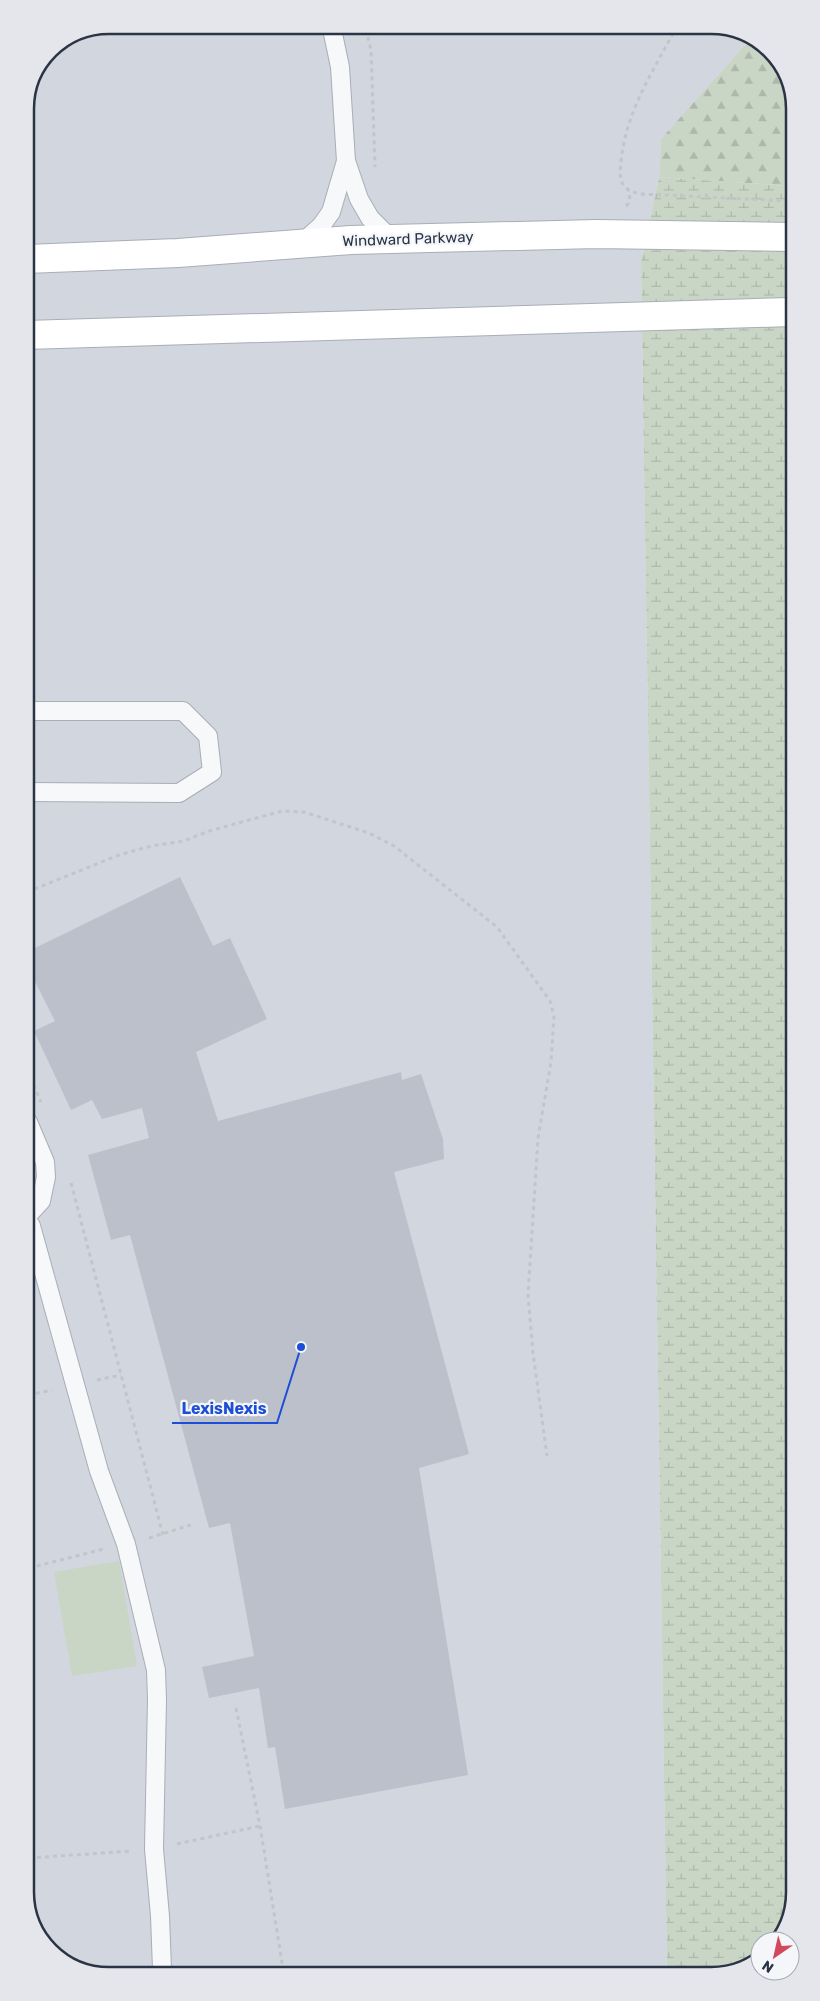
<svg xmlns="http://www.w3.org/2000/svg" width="820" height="2001" font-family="Rubik,sans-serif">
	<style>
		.built { fill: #d2d6de }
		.forest { fill: url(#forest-firs) }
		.wetland { fill: url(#wetland-marsh) }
		.garden { fill: #c9d6c5 }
		.building { fill: #bbc0ca }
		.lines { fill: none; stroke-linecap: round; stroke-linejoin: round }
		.lane-casing { stroke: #a9aeb7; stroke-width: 20 }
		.secondary-casing { stroke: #a9aeb7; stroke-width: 30 }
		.path { stroke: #c2c5cb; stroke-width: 3; stroke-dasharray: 4 4; stroke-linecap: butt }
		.lane { stroke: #f7f8fa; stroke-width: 18 }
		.secondary { stroke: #fff; stroke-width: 28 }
		.labels { text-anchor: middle; stroke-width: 4.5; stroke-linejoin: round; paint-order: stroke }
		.street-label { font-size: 15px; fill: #2b3445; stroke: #f4f6f9 }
		.rim { fill: none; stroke: #2b3445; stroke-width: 2.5 }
		.leader { fill: none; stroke: #1d4ed8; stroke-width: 2 }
		.callout-dot { fill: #1d4ed8; stroke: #f4f6f9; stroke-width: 2 }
		.callout-label { font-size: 16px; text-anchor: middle; font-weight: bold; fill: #1d4ed8; stroke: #f4f6f9; stroke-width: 4.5; stroke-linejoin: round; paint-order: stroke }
	</style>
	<defs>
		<pattern id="forest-firs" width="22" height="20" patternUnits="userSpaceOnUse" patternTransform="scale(1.25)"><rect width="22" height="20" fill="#c9d6c5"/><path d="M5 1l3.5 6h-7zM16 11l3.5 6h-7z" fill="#adb8ab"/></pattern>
		<pattern id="wetland-marsh" width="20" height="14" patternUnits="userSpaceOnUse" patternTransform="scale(1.25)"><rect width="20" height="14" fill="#c9d6c5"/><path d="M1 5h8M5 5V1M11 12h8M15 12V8" fill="none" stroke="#adb8ab"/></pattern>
	</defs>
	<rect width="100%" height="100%" fill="#e4e7ec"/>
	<!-- built -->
	<polygon class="built" points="717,25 751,38 661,139 659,177 641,262 667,1972 103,1976 58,1958 29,1919 25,104 50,49 77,31"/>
	<!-- forest -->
	<polygon class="forest" points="751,38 762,43 791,82 791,186 659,177 661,139"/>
	<!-- wetland -->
	<polygon class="wetland" points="659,177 791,186 795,1892 778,1941 760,1941 760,1956 738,1972 667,1972 641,262"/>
	<!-- garden -->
	<polygon class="garden" points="119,1561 137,1666 72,1676 54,1572"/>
	<!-- building -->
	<polygon class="building" points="180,877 213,946 230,938 267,1019 196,1052 218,1121 401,1072 402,1080 421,1074 443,1139 444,1159 394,1172 469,1454 419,1468 468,1775 285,1809 275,1747 268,1748 259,1688 209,1698 202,1667 254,1656 230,1523 209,1528 130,1235 111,1240 88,1155 149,1138 142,1108 102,1119 92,1100 71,1110 34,1031 55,1021 27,966 27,952"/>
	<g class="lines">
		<defs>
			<g id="lane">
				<polyline points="332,29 340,67 346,161 359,199 370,218 391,239"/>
				<polyline points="302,243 321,226 331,212 346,161"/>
				<polyline points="27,711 183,711 208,736 212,772 179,793 27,792"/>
				<polyline points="28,1122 45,1162 46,1177 41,1201 28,1215"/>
				<polyline points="28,1222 31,1226 99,1471 126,1544 156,1670 157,1700 154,1849 160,1916 162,1969 158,1975"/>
			</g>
			<g id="secondary">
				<polyline points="26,259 178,253 351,240 596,234 791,237"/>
				<polyline points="26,335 791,312"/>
			</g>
		</defs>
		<!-- lane casing -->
		<use href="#lane" class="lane-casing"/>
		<!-- secondary casing -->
		<use href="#secondary" class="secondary-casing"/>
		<!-- path -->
		<g class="path">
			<path d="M677,26C654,70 625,112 621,163C620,171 619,179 624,186C628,191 634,192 640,194L791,201"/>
			<polyline points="366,29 371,50 375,167"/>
			<path d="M626,206C631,202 630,196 628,190"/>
			<polyline points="27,892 119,855 151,846 184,841 209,831 282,811 304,812 369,833 394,846 497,927 550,1001 554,1016 551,1062 538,1138 528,1295 533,1353 547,1456"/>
			<polyline points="27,1024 33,1038 27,1040"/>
			<polyline points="27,1070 41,1102"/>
			<polyline points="71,1183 163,1535"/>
			<polyline points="97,1380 121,1375"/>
			<polyline points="28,1395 52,1390"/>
			<polyline points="149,1538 194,1524"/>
			<polyline points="29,1568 104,1549"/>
			<polyline points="236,1708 260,1826 284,1975"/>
			<polyline points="177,1844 260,1826"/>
			<polyline points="29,1858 132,1851"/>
		</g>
		<!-- lane -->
		<use href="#lane" class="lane"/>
		<!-- secondary -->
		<use href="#secondary" class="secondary"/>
	</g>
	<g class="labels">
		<!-- street labels -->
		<g class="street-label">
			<text transform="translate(408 239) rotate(-2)" y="5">Windward Parkway</text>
		</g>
	</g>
	<!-- crop -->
	<path d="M0 0H820V2001H0ZM109 34H711A75 75 0 0 1 786 109V1892A75 75 0 0 1 711 1967H109A75 75 0 0 1 34 1892V109A75 75 0 0 1 109 34Z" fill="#e4e6eb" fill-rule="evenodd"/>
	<path class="rim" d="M109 34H711A75 75 0 0 1 786 109V1892A75 75 0 0 1 711 1967H109A75 75 0 0 1 34 1892V109A75 75 0 0 1 109 34Z"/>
	<!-- callouts -->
	<path class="leader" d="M301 1347L277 1423H172"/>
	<circle class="callout-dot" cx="301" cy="1347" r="5"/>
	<g class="callout-label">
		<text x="224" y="1414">LexisNexis</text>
	</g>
	<!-- north arrow -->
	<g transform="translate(775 1956) rotate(214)"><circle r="24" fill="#f4f6f9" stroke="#a4a8b1"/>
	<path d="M0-4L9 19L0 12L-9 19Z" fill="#d1495b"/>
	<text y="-8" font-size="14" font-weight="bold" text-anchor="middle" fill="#2b3445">N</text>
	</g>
</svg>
